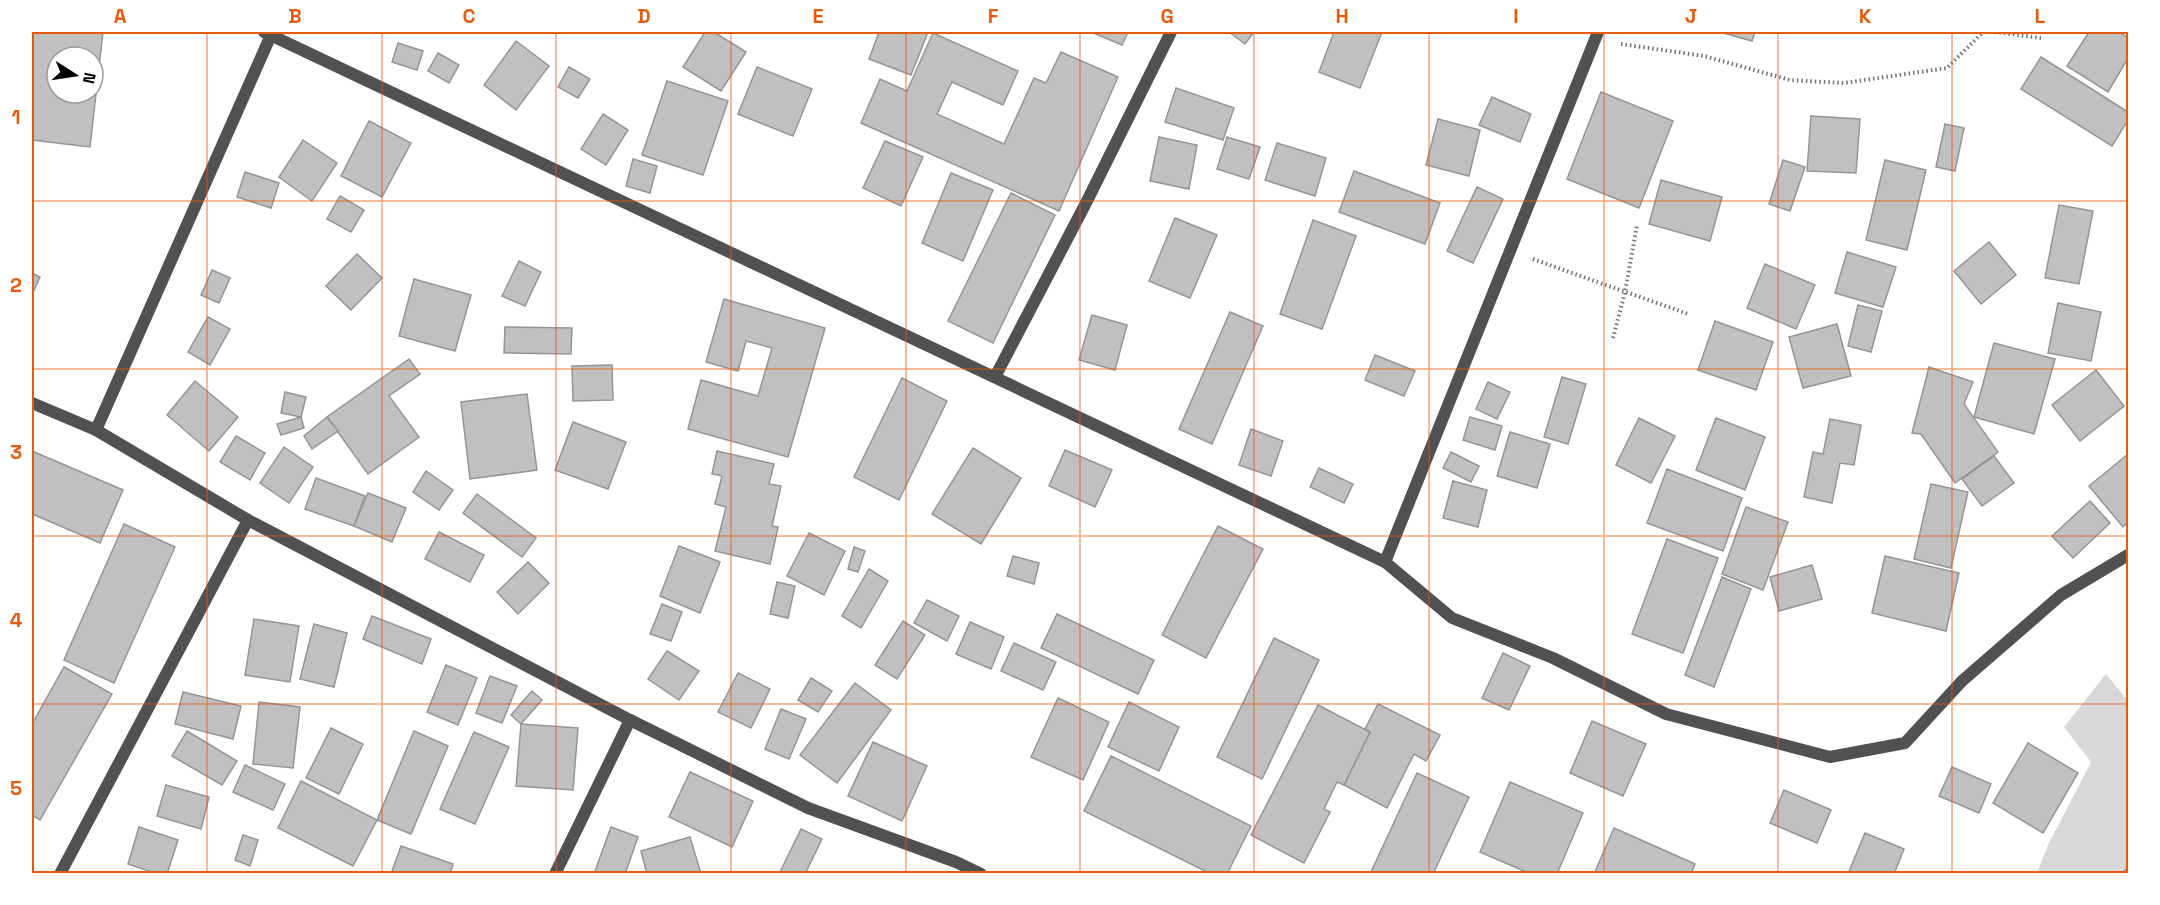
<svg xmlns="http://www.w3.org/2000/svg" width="2160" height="905" font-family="'Space Grotesk',sans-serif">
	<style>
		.green { fill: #d8d8d8 }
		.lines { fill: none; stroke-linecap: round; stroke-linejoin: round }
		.stream { stroke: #9f9f9f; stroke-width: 10 }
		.building { fill: #c0c0c0; stroke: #959595; stroke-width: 1.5; fill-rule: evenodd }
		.path { stroke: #737373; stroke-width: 4; stroke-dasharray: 1.5 3; stroke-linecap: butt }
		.street { stroke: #515151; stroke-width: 12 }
		.grid { fill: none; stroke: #e8590c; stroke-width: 1.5; stroke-opacity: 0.55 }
		.neatline { fill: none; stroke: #e8590c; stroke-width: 2 }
		.grid-label { font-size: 20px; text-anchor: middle; font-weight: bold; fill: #e8590c }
	</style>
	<rect width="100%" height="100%" fill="#fff"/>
	<!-- green -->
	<polygon class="green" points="2106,674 2128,701 2128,873 2037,873 2048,845 2091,762 2064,727"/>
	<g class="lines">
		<!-- stream -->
		<polyline class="stream" points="2128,874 2128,873"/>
	</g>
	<!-- building -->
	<g class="building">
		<path d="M32,32H103L90,147L32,140ZM57,57H93V93H57Z"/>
		<polygon points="705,32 714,32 746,52 721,91 683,67"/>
		<polygon points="879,32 928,32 911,75 869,59"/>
		<polygon points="1091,32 1128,32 1122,45"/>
		<polygon points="1229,32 1254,32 1245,44"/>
		<polygon points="1334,32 1382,32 1360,88 1319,72"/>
		<polygon points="1720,32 1755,32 1752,41"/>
		<polygon points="2089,32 2119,32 2128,38 2128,58 2108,92 2067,66"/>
		<polygon points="933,33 1018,71 1003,105 952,82 937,114 1004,144 1034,78 1046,83 1061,52 1118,77 1059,211 861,123 880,79 907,91"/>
		<polygon points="516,41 549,66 516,110 484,85"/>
		<polygon points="398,43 423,51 417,70 392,62"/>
		<polygon points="438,53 459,65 449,83 428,71"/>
		<polygon points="2041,57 2128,112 2128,120 2112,146 2021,89"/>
		<polygon points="569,67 590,79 578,98 558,87"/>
		<polygon points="757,67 812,89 793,136 738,114"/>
		<polygon points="667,81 728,101 703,175 642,155"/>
		<polygon points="1176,88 1234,108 1223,140 1165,122"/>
		<polygon points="1601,92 1673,121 1639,208 1567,179"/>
		<polygon points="1492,97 1531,114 1520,142 1479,125"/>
		<polygon points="603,114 628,130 606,165 581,149"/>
		<polygon points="1811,116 1860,119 1856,173 1807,171"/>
		<polygon points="1438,119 1480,130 1469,176 1426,165"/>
		<polygon points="369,121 411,143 382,197 341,176"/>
		<polygon points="1945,124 1964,128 1955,171 1936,167"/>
		<polygon points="1159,137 1197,145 1189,189 1150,181"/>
		<polygon points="1227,137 1260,147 1249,179 1217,169"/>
		<polygon points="303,140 337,163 312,201 279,177"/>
		<polygon points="885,141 923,157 901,206 863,188"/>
		<polygon points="1277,143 1326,158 1315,196 1265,180"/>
		<polygon points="633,159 657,166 650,193 626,186"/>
		<polygon points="1783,160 1805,167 1790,211 1769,204"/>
		<polygon points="1885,160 1926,170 1907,250 1866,240"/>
		<polygon points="1354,171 1440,203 1425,244 1339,212"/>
		<polygon points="245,172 279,183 271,208 237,197"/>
		<polygon points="951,173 993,190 963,261 922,243"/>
		<polygon points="1661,180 1722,197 1710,241 1649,224"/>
		<polygon points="1477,187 1503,199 1473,263 1447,251"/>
		<polygon points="1011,193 1055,215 993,343 948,321"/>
		<polygon points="340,196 364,210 351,232 327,219"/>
		<polygon points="2059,205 2093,211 2079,284 2045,278"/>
		<polygon points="1175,218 1217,235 1190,298 1149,281"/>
		<polygon points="1313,220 1356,236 1322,329 1280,314"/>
		<polygon points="1989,242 2016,275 1981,304 1954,271"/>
		<polygon points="1847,252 1896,267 1883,307 1835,293"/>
		<polygon points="357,254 382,278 351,310 326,286"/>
		<polygon points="519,261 541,272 525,306 502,296"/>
		<polygon points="1765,264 1815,285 1796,329 1747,308"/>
		<polygon points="212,270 230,278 219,303 201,295"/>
		<polygon points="32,273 40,277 32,295"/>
		<polygon points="414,279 471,295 455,351 399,336"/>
		<polygon points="724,299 825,328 788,457 688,429 701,380 758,396 772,348 746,341 738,371 706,362"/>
		<polygon points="2058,303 2101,312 2091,361 2048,353"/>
		<polygon points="1858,305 1882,311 1871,352 1848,346"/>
		<polygon points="1230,312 1263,326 1212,444 1179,429"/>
		<polygon points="1092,315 1127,325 1115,370 1079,360"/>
		<polygon points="208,317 230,329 210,365 188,352"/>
		<polygon points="1715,321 1773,342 1756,390 1698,370"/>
		<polygon points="1837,324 1851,376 1803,388 1789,337"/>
		<polygon points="505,327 572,328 571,354 504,353"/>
		<polygon points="1994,343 2055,359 2034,434 1974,417"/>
		<polygon points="1375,355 1415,371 1404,396 1365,380"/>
		<polygon points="409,359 420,374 389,396 419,437 368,474 327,417"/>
		<polygon points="612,365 613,400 573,401 572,366"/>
		<polygon points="1929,367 1973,382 1964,404 1998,452 1955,483 1921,434 1912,433"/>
		<polygon points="2096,370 2124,406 2080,441 2052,405"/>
		<polygon points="1562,377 1586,384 1568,444 1544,437"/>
		<polygon points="902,378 947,401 899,500 854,477"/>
		<polygon points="195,381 238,417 209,451 167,415"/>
		<polygon points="1488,382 1510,392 1497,419 1476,409"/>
		<polygon points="285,392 306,397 301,417 281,413"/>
		<polygon points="527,394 537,470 470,479 461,402"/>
		<polygon points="301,417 304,428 281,435 277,424"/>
		<polygon points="327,417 338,431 312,449 304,436"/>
		<polygon points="1470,417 1502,426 1495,450 1463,440"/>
		<polygon points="1639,418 1675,436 1651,483 1616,465"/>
		<polygon points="1716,418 1765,437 1745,490 1696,470"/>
		<polygon points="1830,419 1861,425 1854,465 1840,463 1832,503 1804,497 1813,452 1823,454"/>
		<polygon points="573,422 626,442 608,489 555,470"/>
		<polygon points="1251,429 1283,441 1271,476 1239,465"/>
		<polygon points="1510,432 1550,444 1537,488 1497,476"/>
		<polygon points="236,436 265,453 250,480 220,462"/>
		<polygon points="284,447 313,467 289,503 260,483"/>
		<polygon points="973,448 1021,478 981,544 932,514"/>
		<polygon points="1065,450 1112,470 1095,507 1049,486"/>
		<polygon points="32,451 123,490 100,543 32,514"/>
		<polygon points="717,451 774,464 769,484 781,486 772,526 778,527 770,564 715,551 726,507 715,504 722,476 712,474"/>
		<polygon points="1451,452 1479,466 1471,482 1443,468"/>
		<polygon points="2128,454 2128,522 2123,527 2089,486"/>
		<polygon points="1994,456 2014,483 1982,506 1962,479"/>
		<polygon points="1319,468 1353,484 1344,503 1310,487"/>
		<polygon points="1667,469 1742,498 1723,551 1647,523"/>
		<polygon points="426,471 453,490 439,510 413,492"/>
		<polygon points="316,478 365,496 354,526 305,509"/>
		<polygon points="1453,481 1487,490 1478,527 1443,518"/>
		<polygon points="1931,484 1968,492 1951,568 1914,559"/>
		<polygon points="368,493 406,508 392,542 354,526"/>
		<polygon points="477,494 536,538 522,557 463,513"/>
		<polygon points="2090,501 2110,523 2073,558 2052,536"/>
		<polygon points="1746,507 1788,522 1763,590 1722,574"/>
		<polygon points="124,524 175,547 114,683 64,660"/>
		<polygon points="1218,526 1263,549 1206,658 1162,635"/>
		<polygon points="439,532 484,555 470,582 425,559"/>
		<polygon points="809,533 845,551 824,595 787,576"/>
		<polygon points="1667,539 1718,558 1683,653 1632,634"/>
		<polygon points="679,546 720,562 700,613 660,596"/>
		<polygon points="854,547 865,551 858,572 848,569"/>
		<polygon points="1013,556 1039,563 1034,584 1007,576"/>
		<polygon points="1885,556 1959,573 1946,631 1872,613"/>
		<polygon points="528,562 549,583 518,614 497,592"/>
		<polygon points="1812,565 1822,599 1779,611 1770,577"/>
		<polygon points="869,569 888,581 861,628 842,616"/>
		<polygon points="1722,577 1751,589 1714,687 1685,675"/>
		<polygon points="777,582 795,586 788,618 770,614"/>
		<polygon points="927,600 959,616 947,641 914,623"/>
		<polygon points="662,604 682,612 671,641 650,634"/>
		<polygon points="1057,614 1154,660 1138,694 1041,648"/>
		<polygon points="372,616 431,639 422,664 363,639"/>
		<polygon points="254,619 299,626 290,682 245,675"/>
		<polygon points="903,621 925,635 897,679 875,665"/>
		<polygon points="970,622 1004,637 991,669 956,654"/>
		<polygon points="314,624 347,633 334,687 300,679"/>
		<polygon points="1274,638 1319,660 1262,779 1217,757"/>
		<polygon points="1014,643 1056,662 1043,690 1001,671"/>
		<polygon points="667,651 699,671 679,700 648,679"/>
		<polygon points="1503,653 1530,666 1509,710 1482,698"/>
		<polygon points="446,665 477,678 458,725 427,712"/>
		<polygon points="64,667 112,694 40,820 32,815 32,724"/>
		<polygon points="738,673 770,689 751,728 718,712"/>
		<polygon points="490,676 517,686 502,723 476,713"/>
		<polygon points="811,678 832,691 818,712 798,700"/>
		<polygon points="855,683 891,710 837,783 800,755"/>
		<polygon points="532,691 542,700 521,724 511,715"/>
		<polygon points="183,692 241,706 233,739 175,724"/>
		<polygon points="1058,698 1109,722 1083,780 1031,757"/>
		<polygon points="259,702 300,707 293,768 253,764"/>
		<polygon points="1129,702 1179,727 1159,771 1108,747"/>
		<polygon points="1378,704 1440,735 1426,761 1414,754 1387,808 1344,785 1370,732 1365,729"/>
		<polygon points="1318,705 1370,732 1344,785 1337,782 1324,809 1330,812 1304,863 1251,835"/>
		<polygon points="781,709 806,719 789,759 765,749"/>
		<polygon points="1592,721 1646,744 1623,796 1570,773"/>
		<polygon points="521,724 578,728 573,790 516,786"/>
		<polygon points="331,728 363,744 339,794 306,778"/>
		<polygon points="187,731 237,761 222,785 172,756"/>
		<polygon points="414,731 448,746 411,834 377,820"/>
		<polygon points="474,732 509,747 475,824 440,809"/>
		<polygon points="873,742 927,766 902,821 848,796"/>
		<polygon points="2028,743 2078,773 2043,833 1993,803"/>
		<polygon points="1111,756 1251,826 1227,874 1211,874 1084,811"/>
		<polygon points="245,765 285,784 273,810 233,792"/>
		<polygon points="1952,767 1991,784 1979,813 1939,796"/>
		<polygon points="690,772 753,801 732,847 669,817"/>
		<polygon points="1417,773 1469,797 1433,874 1375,874 1371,872"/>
		<polygon points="301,781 377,820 353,866 278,828"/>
		<polygon points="1510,782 1583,813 1557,874 1531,874 1480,852"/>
		<polygon points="166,785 209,797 201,829 157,816"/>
		<polygon points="1784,790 1831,810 1817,843 1770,823"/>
		<polygon points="139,827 178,840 167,874 158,874 128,864"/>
		<polygon points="611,827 638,837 625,874 594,874"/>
		<polygon points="1614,828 1695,864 1691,874 1594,874"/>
		<polygon points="801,829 822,839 805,874 779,874"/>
		<polygon points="1865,833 1904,849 1894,874 1848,874"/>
		<polygon points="243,835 258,840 250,866 235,860"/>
		<polygon points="690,837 701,874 647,874 641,851"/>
		<polygon points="401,846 453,864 450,874 391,874"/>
	</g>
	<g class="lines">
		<!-- path -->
		<g class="path">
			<polyline points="1995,32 2041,38"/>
			<polyline points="1621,44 1704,56 1790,80 1844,83 1947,68 1983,32"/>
			<polyline points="1533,259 1688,314"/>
			<polyline points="1613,338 1625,292 1637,225"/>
		</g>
		<!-- street -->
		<g class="street">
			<polyline points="264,32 1385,562 1598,32"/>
			<polyline points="271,35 96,430 248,520 630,720 808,808 956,862 981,874"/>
			<polyline points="995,377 1087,201 1171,32"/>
			<polyline points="32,403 96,430"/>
			<polyline points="1385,562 1452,618 1553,658 1666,714 1830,757 1905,743 1962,681 2061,595 2128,555"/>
			<polyline points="60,874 248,520"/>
			<polyline points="555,874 630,720"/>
		</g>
	</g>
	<!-- grid -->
	<path class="grid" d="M207,32V874M382,32V874M556,32V874M731,32V874M906,32V874M1080,32V874M1254,32V874M1429,32V874M1604,32V874M1778,32V874M1952,32V874M32,201H2128M32,369H2128M32,536H2128M32,704H2128"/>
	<!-- border -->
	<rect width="2160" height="905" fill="none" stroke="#ffffff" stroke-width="66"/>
	<!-- north arrow -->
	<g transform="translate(75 75) rotate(102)"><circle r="28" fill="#ffffff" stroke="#999999" stroke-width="1.5"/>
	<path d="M0-4.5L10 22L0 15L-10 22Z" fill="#000000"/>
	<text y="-9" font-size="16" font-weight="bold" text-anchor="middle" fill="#000000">N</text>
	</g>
	<rect x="33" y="33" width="2094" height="839" class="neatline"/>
	<g class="grid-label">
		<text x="120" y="23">A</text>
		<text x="295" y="23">B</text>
		<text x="469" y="23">C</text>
		<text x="644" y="23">D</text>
		<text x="818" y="23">E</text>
		<text x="993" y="23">F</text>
		<text x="1167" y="23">G</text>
		<text x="1342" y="23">H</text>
		<text x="1516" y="23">I</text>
		<text x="1691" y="23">J</text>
		<text x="1865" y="23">K</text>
		<text x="2040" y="23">L</text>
		<text x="16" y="124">1</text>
		<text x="16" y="292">2</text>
		<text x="16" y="459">3</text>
		<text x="16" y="627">4</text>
		<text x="16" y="795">5</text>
	</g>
</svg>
